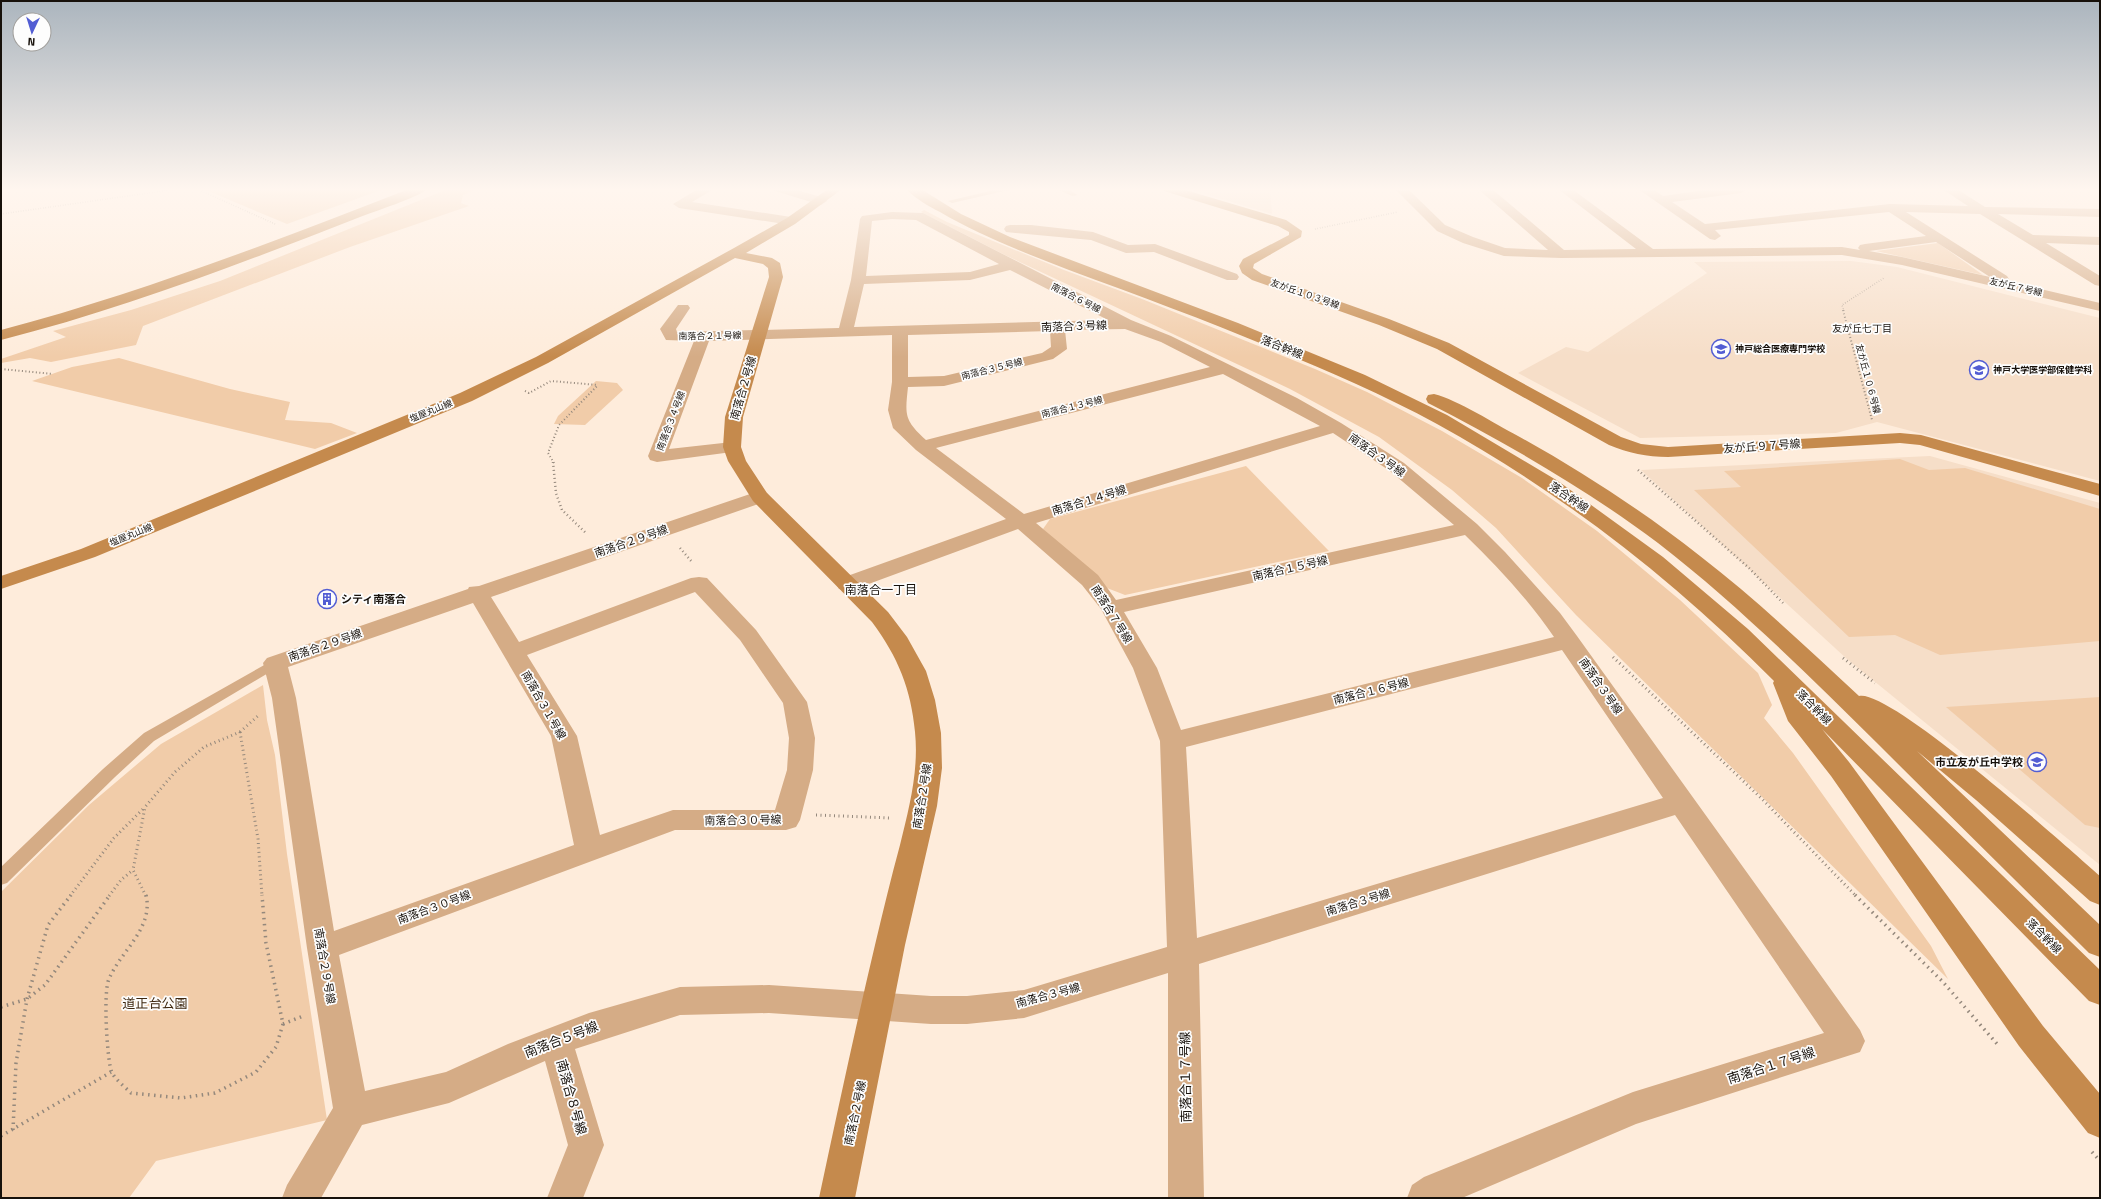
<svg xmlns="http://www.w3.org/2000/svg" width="2101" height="1199" font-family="'Titillium Web','Noto Sans JP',sans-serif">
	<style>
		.built { fill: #f6dec8 }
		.green { fill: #f1cca9 }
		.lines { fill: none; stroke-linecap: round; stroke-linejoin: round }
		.path-far4 { stroke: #94887c; stroke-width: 1.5; stroke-dasharray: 0.5 2; stroke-linecap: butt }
		.path-far3 { stroke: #94887c; stroke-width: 2; stroke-dasharray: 1 2.5; stroke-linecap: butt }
		.path-far2 { stroke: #94887c; stroke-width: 2.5; stroke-dasharray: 1 3; stroke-linecap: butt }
		.path-far1 { stroke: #94887c; stroke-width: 3; stroke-dasharray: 1 3.5; stroke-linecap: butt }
		.path { stroke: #94887c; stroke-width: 3.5; stroke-dasharray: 1.5 4.5; stroke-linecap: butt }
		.lane { fill: #d5ac86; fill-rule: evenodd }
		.street { fill: #d5ac86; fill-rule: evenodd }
		.secondary { fill: #c58a4d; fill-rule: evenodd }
		.labels { text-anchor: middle; stroke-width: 3.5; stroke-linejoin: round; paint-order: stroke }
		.far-street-label { font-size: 9px; fill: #17110b; stroke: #fdfdfd }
		.far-poi-label { font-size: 9px; font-weight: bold; fill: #17110b; stroke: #fdfdfd; text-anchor: start }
		.far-neighbourhood-label { font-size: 10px; fill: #17110b; stroke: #fdfdfd }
		.street-label { font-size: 11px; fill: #17110b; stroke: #fdfdfd }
		.poi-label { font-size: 11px; font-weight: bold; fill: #17110b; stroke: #fdfdfd; text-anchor: start }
		.neighbourhood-label { font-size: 12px; fill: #17110b; stroke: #fdfdfd }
		.near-park-label { font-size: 13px; fill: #3f2810; stroke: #fdfdfd }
		.near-street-label { font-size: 13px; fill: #17110b; stroke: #fdfdfd }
	</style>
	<rect width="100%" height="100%" fill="#feecdb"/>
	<!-- built -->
	<g class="built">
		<polygon points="1189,189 1270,189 1272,214"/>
		<polygon points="1851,261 1897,267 2100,318 2100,481 1877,422 1836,433 1640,438 1518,373 1566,347 1588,352 1707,273 1694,262"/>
		<polygon points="1930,456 2100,503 2100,865 1847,659 1641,470"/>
	</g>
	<!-- green -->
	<g class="green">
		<polygon points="222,189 384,189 287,224 206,190"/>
		<polygon points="448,189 477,189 463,195 461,203 469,206 350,247 143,326 136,345 51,362 30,358 1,363 1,359 66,337 53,331 131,310 220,281"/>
		<polygon points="924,210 947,222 1064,270 1142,299 1315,369 1367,392 1442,431 1522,478 1597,531 1680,600 1758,673 1772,705 1764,718 1793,753 1931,946 1948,979 1576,615 1496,528 1452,490 1379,437 1290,389 1005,255 921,212"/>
		<polygon points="1938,243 1983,275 1876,251"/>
		<polygon points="119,358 230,389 290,402 285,420 331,423 357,433 315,449 32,381 72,367"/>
		<polygon points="596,381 617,383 623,390 585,425 554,424 558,416"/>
		<polygon points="1900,459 1929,470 1965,468 2100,509 2100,641 1940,655 1895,635 1849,637 1694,490 1741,487 1724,471"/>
		<polygon points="1246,466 1329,551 1125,595 1107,588 1043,529 1050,519"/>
		<polygon points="263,685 267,720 275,755 287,854 327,1120 156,1161 129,1198 1,1198 1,892 89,805 161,744"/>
		<polygon points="2100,697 2100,828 2085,825 1946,707"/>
	</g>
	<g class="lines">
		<!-- path-far4 -->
		<g class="path-far4">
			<polyline points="197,189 275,224"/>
			<polyline points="1,214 177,189"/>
			<polyline points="1315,229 1398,212"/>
			<polyline points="1844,311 1842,305 1884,278"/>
		</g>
		<!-- path-far3 -->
		<g class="path-far3">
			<polyline points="1843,310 1872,420"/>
			<polyline points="1,369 53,374"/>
			<polyline points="525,391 529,393 551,381 598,385"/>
			<polyline points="554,463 548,453 559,425 598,385"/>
		</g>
		<!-- path-far2 -->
		<g class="path-far2">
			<polyline points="553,462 556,493 562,510 587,534"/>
			<polyline points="1638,470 1749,568 1783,603"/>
			<polyline points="680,548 692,562"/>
		</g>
		<!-- path-far1 -->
		<g class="path-far1">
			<polyline points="1613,657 1761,798 1856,896"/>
			<polyline points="1843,658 1875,683"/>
			<polyline points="240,732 258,839 262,896"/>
			<polyline points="240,732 260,714"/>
			<polyline points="816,815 891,818"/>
			<polyline points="70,896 114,838 145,807"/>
			<polyline points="109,896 121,880 133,870"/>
			<polyline points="146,896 133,870 145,807 175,772 204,747 240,732"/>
		</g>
		<!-- path -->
		<g class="path">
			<path d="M146,895C154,928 120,952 109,979C103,991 107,1056 111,1070C113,1078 125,1087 131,1093L181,1098L215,1093L256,1072L276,1047L283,1024L266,943L262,895"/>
			<polyline points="1855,895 1942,981 1998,1045"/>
			<polyline points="1,1007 27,999 45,985 110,895"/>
			<polyline points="283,1024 303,1016"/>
			<polyline points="13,1130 16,1063 27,999 48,925 71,895"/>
			<polyline points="1,1136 111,1072"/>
			<polyline points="2092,1152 2100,1161"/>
		</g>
		<!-- lane -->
		<g class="lane">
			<polygon points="998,189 1013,189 952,203 948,201"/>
			<polygon points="1057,189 1067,189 1078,195 1072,196"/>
			<polygon points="275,659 280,660 282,663 280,666 154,741 115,777 7,883 1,885 1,867 103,769 144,733"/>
		</g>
		<!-- street -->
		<g class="street">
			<polygon points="698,189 714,189 692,202 791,217 797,221 791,225 679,208 673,204"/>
			<polygon points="773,189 793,189 825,198 827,201 821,205 775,191"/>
			<path d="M1395,189H1408L1445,225L1473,237L1505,248L1548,250L1478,189H1492L1564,250L1636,249L1558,189H1572L1653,249L1842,247L1860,250L1858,248L1860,245L1865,244L1926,236L1889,212L1715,230L1721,236L1715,240L1710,239L1638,189H1653L1663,196L1712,189H1747L1741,193L1672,202L1705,224L1890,204L1968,206L1942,189H1957L1985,207L2100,209V217L1998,214L2033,235L2100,237V245L2046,243L2100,276V286L2095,285L1980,214L1906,212L2007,276L2009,279L2007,281L2100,303V311L1902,265L1842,255L1561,258L1504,256L1463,243L1437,231ZM1936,242L1990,277L1902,257L1869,251Z"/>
			<path d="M892,212L923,213L1131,320L1171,336L1297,398L1341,423L1404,463L1477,524L1505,552L1560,613L1577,636L1860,1030L1865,1041L1860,1052L1636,1124L1462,1198H1407L1412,1185L1424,1177L1633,1092L1824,1033L1675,815L1199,964L1204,1198H1168V973L1024,1018L967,1024H931L769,1013L680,1015L575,1049L604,1145L583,1198H547L568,1145L545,1061L449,1103L362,1125L321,1198H282L287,1185L333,1108L307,948L272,698L263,663L267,658L468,589L469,587L479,586L753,493L760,491L767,493L770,497L767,501L491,597L519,642L691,578L699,577L707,578L756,630L807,702L815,738L813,770L800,820L796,827L786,830H675L339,955L365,1091L446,1072L508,1044L589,1013L680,987L769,985L931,996H967L1024,990L1167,947L1160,741L1133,668L1101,609L1082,585L1018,529L855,589L847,590L839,589L836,584L839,579L1006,519L916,450L893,428L888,410L892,382V335L709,341L669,449L732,442L738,443L741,447L738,451L732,452L657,462L650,460L648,456L694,341L666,340L660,329L678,305H688L690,308L676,329L677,332L839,328L851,280L860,219L862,216ZM892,219L916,220L999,264L970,272L866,276L872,221ZM1010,270L1108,320L854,327L864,284L970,280ZM1125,329L1161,342L1210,367L926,440C904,420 905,415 908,387L944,386L1053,359L1067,349L1065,330ZM1050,331L1051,347L1042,353L944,376L908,377V335ZM1223,374L1320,426L1024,514L936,448ZM1333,433L1390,471L1454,525L1116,600L1098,575L1036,523ZM1465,535C1497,566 1529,600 1554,637L1181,730L1157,668L1124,612ZM695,592L740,640L783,703L789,738L787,770L775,810H673L600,835L577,736L527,655ZM473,603L551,736L574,845L334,931L296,698L288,667ZM1562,650L1663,798L1197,938L1186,747Z"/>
			<polygon points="1010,225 1031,225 1093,232 1128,245 1155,244 1237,274 1239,277 1237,280 1227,280 1154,252 1126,253 1091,240 1006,232 1004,229 1006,226"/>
		</g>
		<!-- secondary -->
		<g class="secondary">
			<path d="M409,189H427C420,197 372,212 360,217C242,263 124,309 1,340V330C141,293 275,241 409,189Z"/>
			<path d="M828,189H842L795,224L746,253L772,258L780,263L783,277L743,417L741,447L746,461L767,493L888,612L907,637L926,671L935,700L941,733L942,768L937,806L905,945L855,1198H819C837,1114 855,1029 875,945C883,911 891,878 900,845C909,808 919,771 915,732C911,689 898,657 872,622L753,501L728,461L723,447L725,417L769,277L768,268L763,264L735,258L548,363L472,401L95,557L1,589V576L81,549L460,393L536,357L734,248L787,218Z"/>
			<path d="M906,189H921L961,214L1010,237L1238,323L1365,375L1447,415L1558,481L1663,557L1748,629L2100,970V1005L2089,1001L1822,729L1849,762L2043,1026L2100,1094V1138L2088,1133L2019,1046L1831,776L1788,721L1773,683L1774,681C1674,580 1562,493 1437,424C1384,395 1328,371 1272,348C1205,320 1137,295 1069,270C1025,253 981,236 940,212C928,206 916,199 906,189Z"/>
			<path d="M1162,189H1182L1286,220L1302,231L1301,237L1254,264L1253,268L1262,274L1389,319L1449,343L1621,437L1641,444L1668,447L1900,433L1921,435L2100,484V496L1920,445L1900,443L1668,457C1647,457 1628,453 1609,445L1437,349L1379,325L1252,280L1242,273L1239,266L1243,259L1289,235V232L1278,226L1164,191Z"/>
			<path d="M1434,394C1458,400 1495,424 1518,436C1581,471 1643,511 1700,556C1756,599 1807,648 1859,696C1890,688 2068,848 2100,876V905L2090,901L1976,800L1917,751L2100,925V957L2089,953C2019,884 1949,815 1879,745C1808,675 1737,604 1658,543C1586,489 1508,444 1428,403L1426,399L1428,395Z"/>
		</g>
	</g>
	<!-- sky -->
	<linearGradient id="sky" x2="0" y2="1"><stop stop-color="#abb5be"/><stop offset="0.53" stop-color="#fff6ef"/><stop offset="1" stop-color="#fff6ef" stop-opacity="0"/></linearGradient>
	<rect width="2101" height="357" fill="url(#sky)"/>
	<!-- icons -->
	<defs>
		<symbol id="school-ring" viewBox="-11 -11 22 22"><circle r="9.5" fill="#fdfdfd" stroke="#525dd3" stroke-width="1.5"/><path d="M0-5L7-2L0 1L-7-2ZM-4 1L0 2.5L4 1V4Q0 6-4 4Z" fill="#525dd3"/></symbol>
		<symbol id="building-ring" viewBox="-11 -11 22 22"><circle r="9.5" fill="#fdfdfd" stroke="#525dd3" stroke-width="1.5"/><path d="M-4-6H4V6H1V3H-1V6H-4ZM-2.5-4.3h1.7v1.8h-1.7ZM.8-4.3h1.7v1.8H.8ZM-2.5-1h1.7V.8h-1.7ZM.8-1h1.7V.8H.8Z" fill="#525dd3"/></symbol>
	</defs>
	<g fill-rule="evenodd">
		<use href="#school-ring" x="1710" y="338" width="22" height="22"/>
		<use href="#school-ring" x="1968" y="359" width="22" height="22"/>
		<use href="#building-ring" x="316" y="588" width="22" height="22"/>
		<use href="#school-ring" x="2026" y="751" width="22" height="22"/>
	</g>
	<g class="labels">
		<!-- far-street labels -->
		<g class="far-street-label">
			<text transform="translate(2016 287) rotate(13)" y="3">友が丘７号線</text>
			<text transform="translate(1305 294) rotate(19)" y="3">友が丘１０３号線</text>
			<text transform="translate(1076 298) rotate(27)" y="3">南落合６号線</text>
			<text transform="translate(710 336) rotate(-1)" y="3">南落合２１号線</text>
			<text transform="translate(992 369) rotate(-14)" y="3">南落合３５号線</text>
			<text transform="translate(1868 379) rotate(75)" y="3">友が丘１０６号線</text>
			<text transform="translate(1072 407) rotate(-14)" y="3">南落合１３号線</text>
			<text transform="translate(431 411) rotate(-22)" y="3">塩屋丸山線</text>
			<text transform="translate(671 421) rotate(-69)" y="3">南落合３４号線</text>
			<text transform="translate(131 535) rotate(-22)" y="3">塩屋丸山線</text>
		</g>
		<!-- far-poi labels -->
		<g class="far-poi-label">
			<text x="1735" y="352">神戸総合医療専門学校</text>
			<text x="1993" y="373">神戸大学医学部保健学科</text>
		</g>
		<!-- far-neighbourhood labels -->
		<g class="far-neighbourhood-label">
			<text x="1862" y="332">友が丘七丁目</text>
		</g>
		<!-- street labels -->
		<g class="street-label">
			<text transform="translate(1074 326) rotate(-2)" y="4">南落合３号線</text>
			<text transform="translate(1282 347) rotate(22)" y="4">落合幹線</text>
			<text transform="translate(743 388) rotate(-74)" y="4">南落合２号線</text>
			<text transform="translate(1762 446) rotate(-4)" y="4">友が丘９７号線</text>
			<text transform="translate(1377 455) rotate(35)" y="4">南落合３号線</text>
			<text transform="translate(1569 497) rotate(34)" y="4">落合幹線</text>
			<text transform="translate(1089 500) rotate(-17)" y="4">南落合１４号線</text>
			<text transform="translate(631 541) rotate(-19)" y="4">南落合２９号線</text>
			<text transform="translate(1290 568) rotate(-13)" y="4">南落合１５号線</text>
			<text transform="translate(1112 614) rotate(58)" y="4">南落合７号線</text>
			<text transform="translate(325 645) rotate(-19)" y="4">南落合２９号線</text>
			<text transform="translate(1601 686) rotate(55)" y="4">南落合３号線</text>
			<text transform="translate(1371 691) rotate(-14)" y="4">南落合１６号線</text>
			<text transform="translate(544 705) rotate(60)" y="4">南落合３１号線</text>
			<text transform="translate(1814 707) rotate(45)" y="4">落合幹線</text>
			<text transform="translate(922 796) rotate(-81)" y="4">南落合２号線</text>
			<text transform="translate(743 820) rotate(-1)" y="4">南落合３０号線</text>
			<text transform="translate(1358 902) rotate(-17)" y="4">南落合３号線</text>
			<text transform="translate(434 907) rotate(-20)" y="4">南落合３０号線</text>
			<text transform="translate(2044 936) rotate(45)" y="4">落合幹線</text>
			<text transform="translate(325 966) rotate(80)" y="4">南落合２９号線</text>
			<text transform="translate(1048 995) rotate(-15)" y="4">南落合３号線</text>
			<text transform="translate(855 1113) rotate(-78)" y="4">南落合２号線</text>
		</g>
		<!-- poi labels -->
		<g class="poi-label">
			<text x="341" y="603">シティ南落合</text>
			<text x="2023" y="766" text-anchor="end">市立友が丘中学校</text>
		</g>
		<!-- neighbourhood labels -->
		<g class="neighbourhood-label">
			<text x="881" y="594">南落合一丁目</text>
		</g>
		<!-- near-park labels -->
		<g class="near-park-label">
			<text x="155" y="1008">道正台公園</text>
		</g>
		<!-- near-street labels -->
		<g class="near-street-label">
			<text transform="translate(561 1039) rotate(-21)" y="5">南落合５号線</text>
			<text transform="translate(1771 1065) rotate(-18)" y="5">南落合１７号線</text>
			<text transform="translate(1185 1077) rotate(-91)" y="5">南落合１７号線</text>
			<text transform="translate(572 1097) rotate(74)" y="5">南落合８号線</text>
		</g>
	</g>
	<!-- border -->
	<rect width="2101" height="1199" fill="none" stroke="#17110b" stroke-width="4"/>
	<!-- north arrow -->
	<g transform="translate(32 32) rotate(184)"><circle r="19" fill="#fdfdfd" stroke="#a19f9c"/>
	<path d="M0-3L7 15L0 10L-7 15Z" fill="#525dd3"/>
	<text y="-6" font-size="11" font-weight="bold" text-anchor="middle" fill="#17110b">N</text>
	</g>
</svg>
